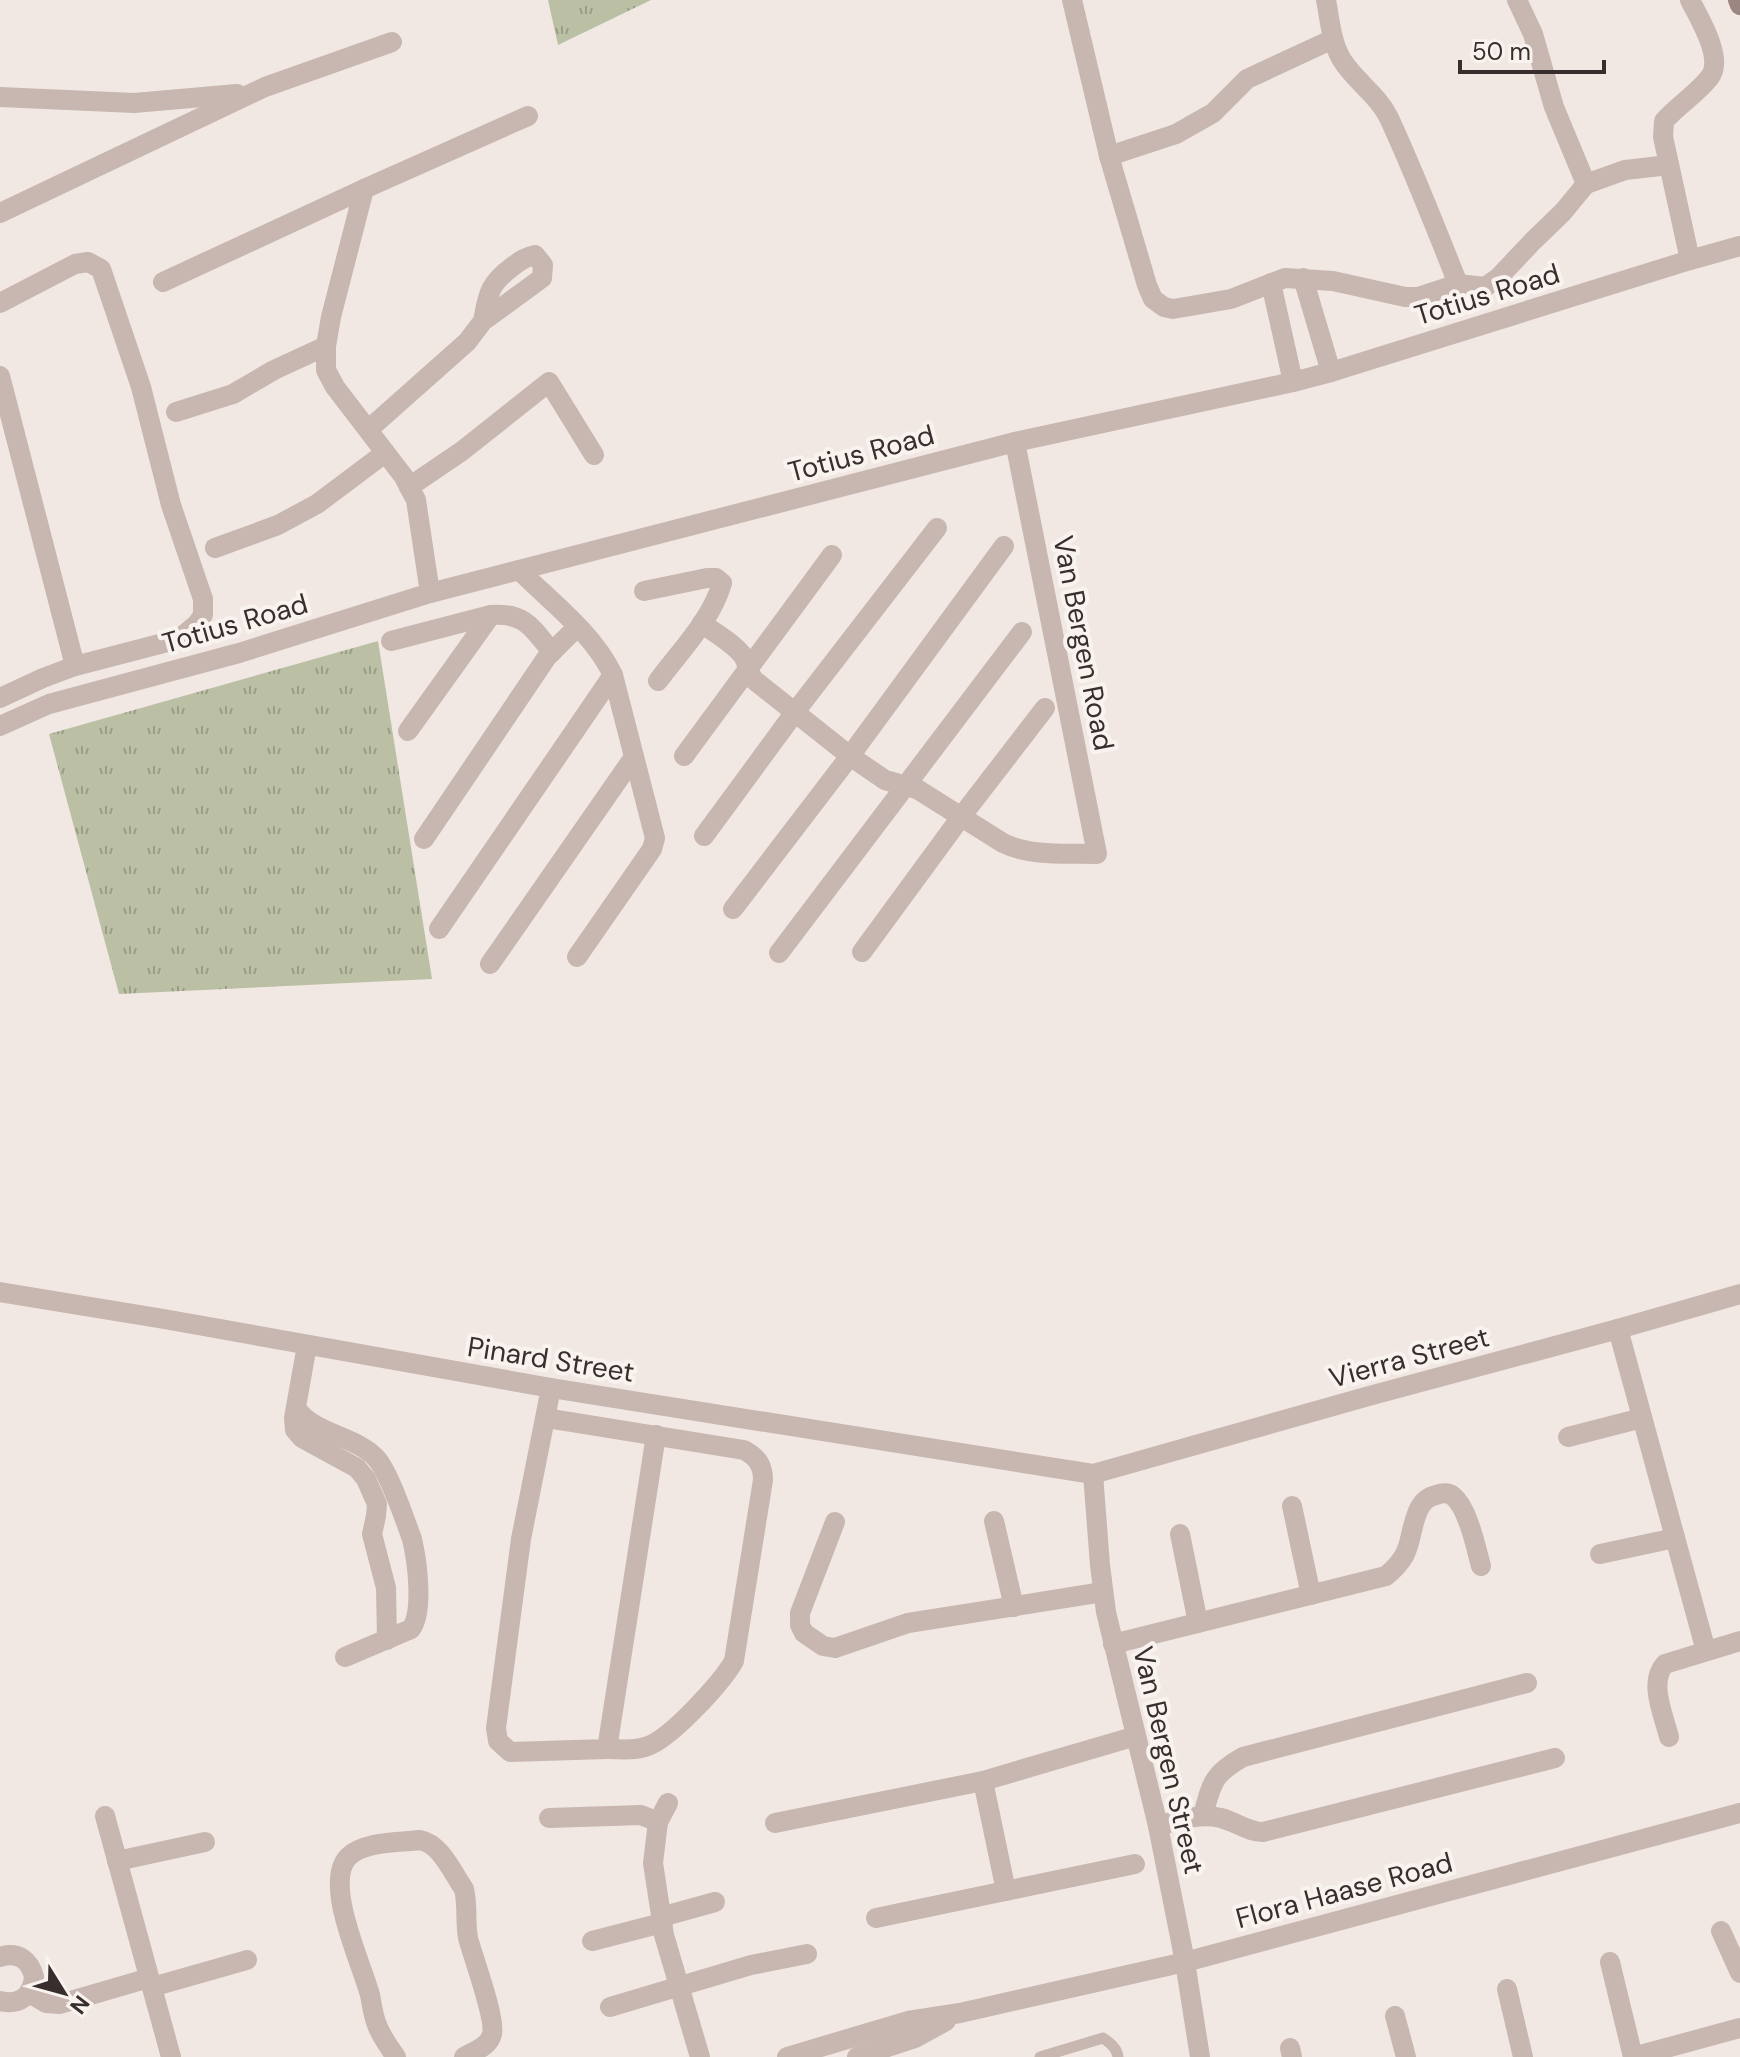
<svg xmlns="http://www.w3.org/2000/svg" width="1740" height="2057" font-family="'DM Sans',sans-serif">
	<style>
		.grass { fill: url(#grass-tufts) }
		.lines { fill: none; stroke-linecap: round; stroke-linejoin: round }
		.lane { stroke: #c8b6b0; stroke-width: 11 }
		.street { stroke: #c8b6b0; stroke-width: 20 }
		.secondary { stroke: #9c8681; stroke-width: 20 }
		.labels { text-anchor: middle; stroke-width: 8; stroke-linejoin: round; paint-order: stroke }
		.street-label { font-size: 28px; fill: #382e2d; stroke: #f9f3ef }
	</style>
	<defs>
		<pattern id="grass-tufts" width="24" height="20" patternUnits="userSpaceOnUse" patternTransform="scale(2)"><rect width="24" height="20" fill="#bbbfa4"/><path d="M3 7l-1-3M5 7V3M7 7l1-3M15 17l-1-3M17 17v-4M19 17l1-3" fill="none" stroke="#999c86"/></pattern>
	</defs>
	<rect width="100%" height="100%" fill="#f1e8e3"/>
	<!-- grass -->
	<g class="grass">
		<polygon points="548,0 651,0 558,45"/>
		<polygon points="378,641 432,979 119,994 49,734"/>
	</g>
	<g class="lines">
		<!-- lane -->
		<path class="lane" d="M1040,2057L1103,2038C1110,2043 1117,2048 1118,2057"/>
		<!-- street -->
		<g class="street">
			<polyline points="1072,0 1109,156 1147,285 1153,299 1164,307 1173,309 1231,299 1285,278 1333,281 1405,297 1418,297 1458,284 1485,287 1498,278 1532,242 1563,212 1586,184 1625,170 1669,165"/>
			<path d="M1326,0C1330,20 1331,42 1342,60C1355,81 1378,95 1389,118C1414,172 1436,228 1458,284"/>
			<polyline points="1517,0 1533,34 1554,107 1586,184"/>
			<polyline points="0,97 134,103 237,94"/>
			<polyline points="1109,156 1176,134 1213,113 1247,79 1333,39"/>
			<polyline points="364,189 331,317 326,346 326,370 335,387 404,477 416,500 430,593"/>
			<polyline points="0,213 265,87 392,42"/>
			<path d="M1690,260L1663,137L1664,121C1678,105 1698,93 1710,77C1724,58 1699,18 1690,0"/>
			<polyline points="1303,278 1331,372"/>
			<polyline points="163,282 364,189 528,116"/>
			<polyline points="1271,283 1293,382"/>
			<polyline points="0,303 75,264 88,262 101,269 141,387 171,505 203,599 203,615 197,624 179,639 75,666 43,678 0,698"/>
			<polyline points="0,376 75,666"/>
			<polyline points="176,412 233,394 274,370 326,346"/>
			<path d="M369,429L467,342L483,321L542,278L543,265L535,255C525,257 520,261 512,267C489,284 488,294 483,321"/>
			<polyline points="409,487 462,451 549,382 594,455"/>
			<polyline points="215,548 278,525 317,504 385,453"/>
			<path d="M519,570C551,602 593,633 613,675L655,838L652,849L577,957"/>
			<path d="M644,591L707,578H716L722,583C712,619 680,651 658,681"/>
			<path d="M702,623C714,633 734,643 743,656C748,664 748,672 754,680L850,756L885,780L917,789L1003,843C1032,857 1066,853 1097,854L1015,442"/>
			<path d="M391,641L491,615C525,612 533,629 552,652"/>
			<polyline points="0,726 49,704 239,653 430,593 1015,442 1293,382 1331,372 1690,260 1740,246"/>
			<polyline points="408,731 491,615"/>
			<polyline points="684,756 832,555"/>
			<polyline points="704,836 795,712 937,528"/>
			<polyline points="424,839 547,657 577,627"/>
			<polyline points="733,909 850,756 1004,546"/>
			<polyline points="439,929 613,675"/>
			<polyline points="862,952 961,817 1045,708"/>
			<polyline points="779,953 1022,632"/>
			<polyline points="490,964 634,757"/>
			<polyline points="0,1292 164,1319 551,1388 1093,1474 1369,1396 1618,1329 1740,1294"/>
			<polyline points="1618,1329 1706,1651"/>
			<polyline points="307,1345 294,1418 295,1430 302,1438 357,1468 366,1479 377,1504 376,1516 372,1534 386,1588 387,1640"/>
			<polyline points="551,1388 521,1539 496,1728 498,1741 510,1752 607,1749 656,1435"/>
			<path d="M296,1408C313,1434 356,1436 376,1458C389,1472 405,1520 412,1539C417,1560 424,1611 411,1629L345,1657"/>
			<path d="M546,1418L744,1450C757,1457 763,1465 763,1480L734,1661C722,1682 669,1741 645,1747C633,1751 619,1749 607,1749"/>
			<polyline points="1568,1437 1642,1418"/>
			<polyline points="1093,1474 1100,1565 1106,1612 1158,1826 1185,1962 1200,2057"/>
			<polyline points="1292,1506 1311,1595"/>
			<polyline points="994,1521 1014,1607"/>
			<polyline points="835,1522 800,1613 800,1625 804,1633 823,1646 835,1648 908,1623 1103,1592"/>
			<polyline points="1180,1534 1198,1623"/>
			<polyline points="1600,1554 1675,1538"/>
			<path d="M1113,1644L1386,1576C1415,1552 1406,1540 1418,1511C1422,1502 1427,1497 1436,1495C1442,1493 1448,1492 1453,1496C1468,1508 1476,1548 1481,1566"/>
			<path d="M1669,1737C1664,1716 1648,1682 1665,1664L1740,1641"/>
			<polyline points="983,1781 1006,1891"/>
			<polyline points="668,1803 658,1822 653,1863 664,1935 700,2057"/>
			<path d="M1203,1815C1212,1782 1213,1774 1243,1757L1527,1683"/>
			<polyline points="105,1816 171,2057"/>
			<polyline points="549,1818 641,1815 658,1822"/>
			<polyline points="775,1823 983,1781 1136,1736"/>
			<path d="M1158,1826C1180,1820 1199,1813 1221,1818C1236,1822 1248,1832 1263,1832L1555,1758"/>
			<polyline points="117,1861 205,1842"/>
			<polyline points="661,1917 715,1902"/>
			<polyline points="876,1918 1135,1864"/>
			<polyline points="1721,1931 1740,1973"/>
			<polyline points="592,1941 662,1923"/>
			<path d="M0,1957C18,1951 30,1960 34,1977C32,1996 19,2006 0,2001"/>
			<polyline points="1610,1962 1633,2057 1740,2028"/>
			<polyline points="152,1987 247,1960"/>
			<polyline points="1507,1989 1523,2057"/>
			<polyline points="29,1993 46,2003 60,2004 149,1978"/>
			<polyline points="610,2007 751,1965 807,1954"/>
			<polyline points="1395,2016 1406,2057"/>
			<polyline points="1290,2048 1292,2057"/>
			<path d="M396,2057C389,2047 381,2036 377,2025C373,2015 372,2005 370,1995C362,1964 323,1884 348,1857C364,1841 398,1843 420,1840C441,1844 452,1872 464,1889C468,1905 465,1922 468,1938C473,1957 496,2019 492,2034C489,2047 474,2051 464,2057"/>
			<polyline points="787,2057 908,2021 960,2013 1185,1962 1740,1813"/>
			<polyline points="857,2057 915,2038 946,2021"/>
		</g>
		<!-- secondary -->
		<polyline class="secondary" points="1738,0 1740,5"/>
	</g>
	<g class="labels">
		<!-- street labels -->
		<g class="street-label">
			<text transform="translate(1487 294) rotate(-17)" y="10">Totius Road</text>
			<text transform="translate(861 453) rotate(-15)" y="10">Totius Road</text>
			<text transform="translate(235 623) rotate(-16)" y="10">Totius Road</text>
			<text transform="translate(1084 643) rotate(79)" y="10">Van Bergen Road</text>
			<text transform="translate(1409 1357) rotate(-15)" y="10">Vierra Street</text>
			<text transform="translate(551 1359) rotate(9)" y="10">Pinard Street</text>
			<text transform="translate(1169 1760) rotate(77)" y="10">Van Bergen Street</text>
			<text transform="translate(1344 1890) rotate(-15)" y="10">Flora Haase Road</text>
		</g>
	</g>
	<!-- north arrow -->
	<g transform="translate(64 1993) rotate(127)" stroke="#f9f3ef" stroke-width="6" paint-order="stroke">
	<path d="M0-6L14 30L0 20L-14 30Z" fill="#382e2d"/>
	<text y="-12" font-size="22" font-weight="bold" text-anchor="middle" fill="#382e2d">N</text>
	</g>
	<!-- scale -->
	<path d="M1460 60v12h144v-12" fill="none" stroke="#382e2d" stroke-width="4"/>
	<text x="1472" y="60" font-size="24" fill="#382e2d" stroke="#f9f3ef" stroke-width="6" paint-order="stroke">50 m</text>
</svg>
